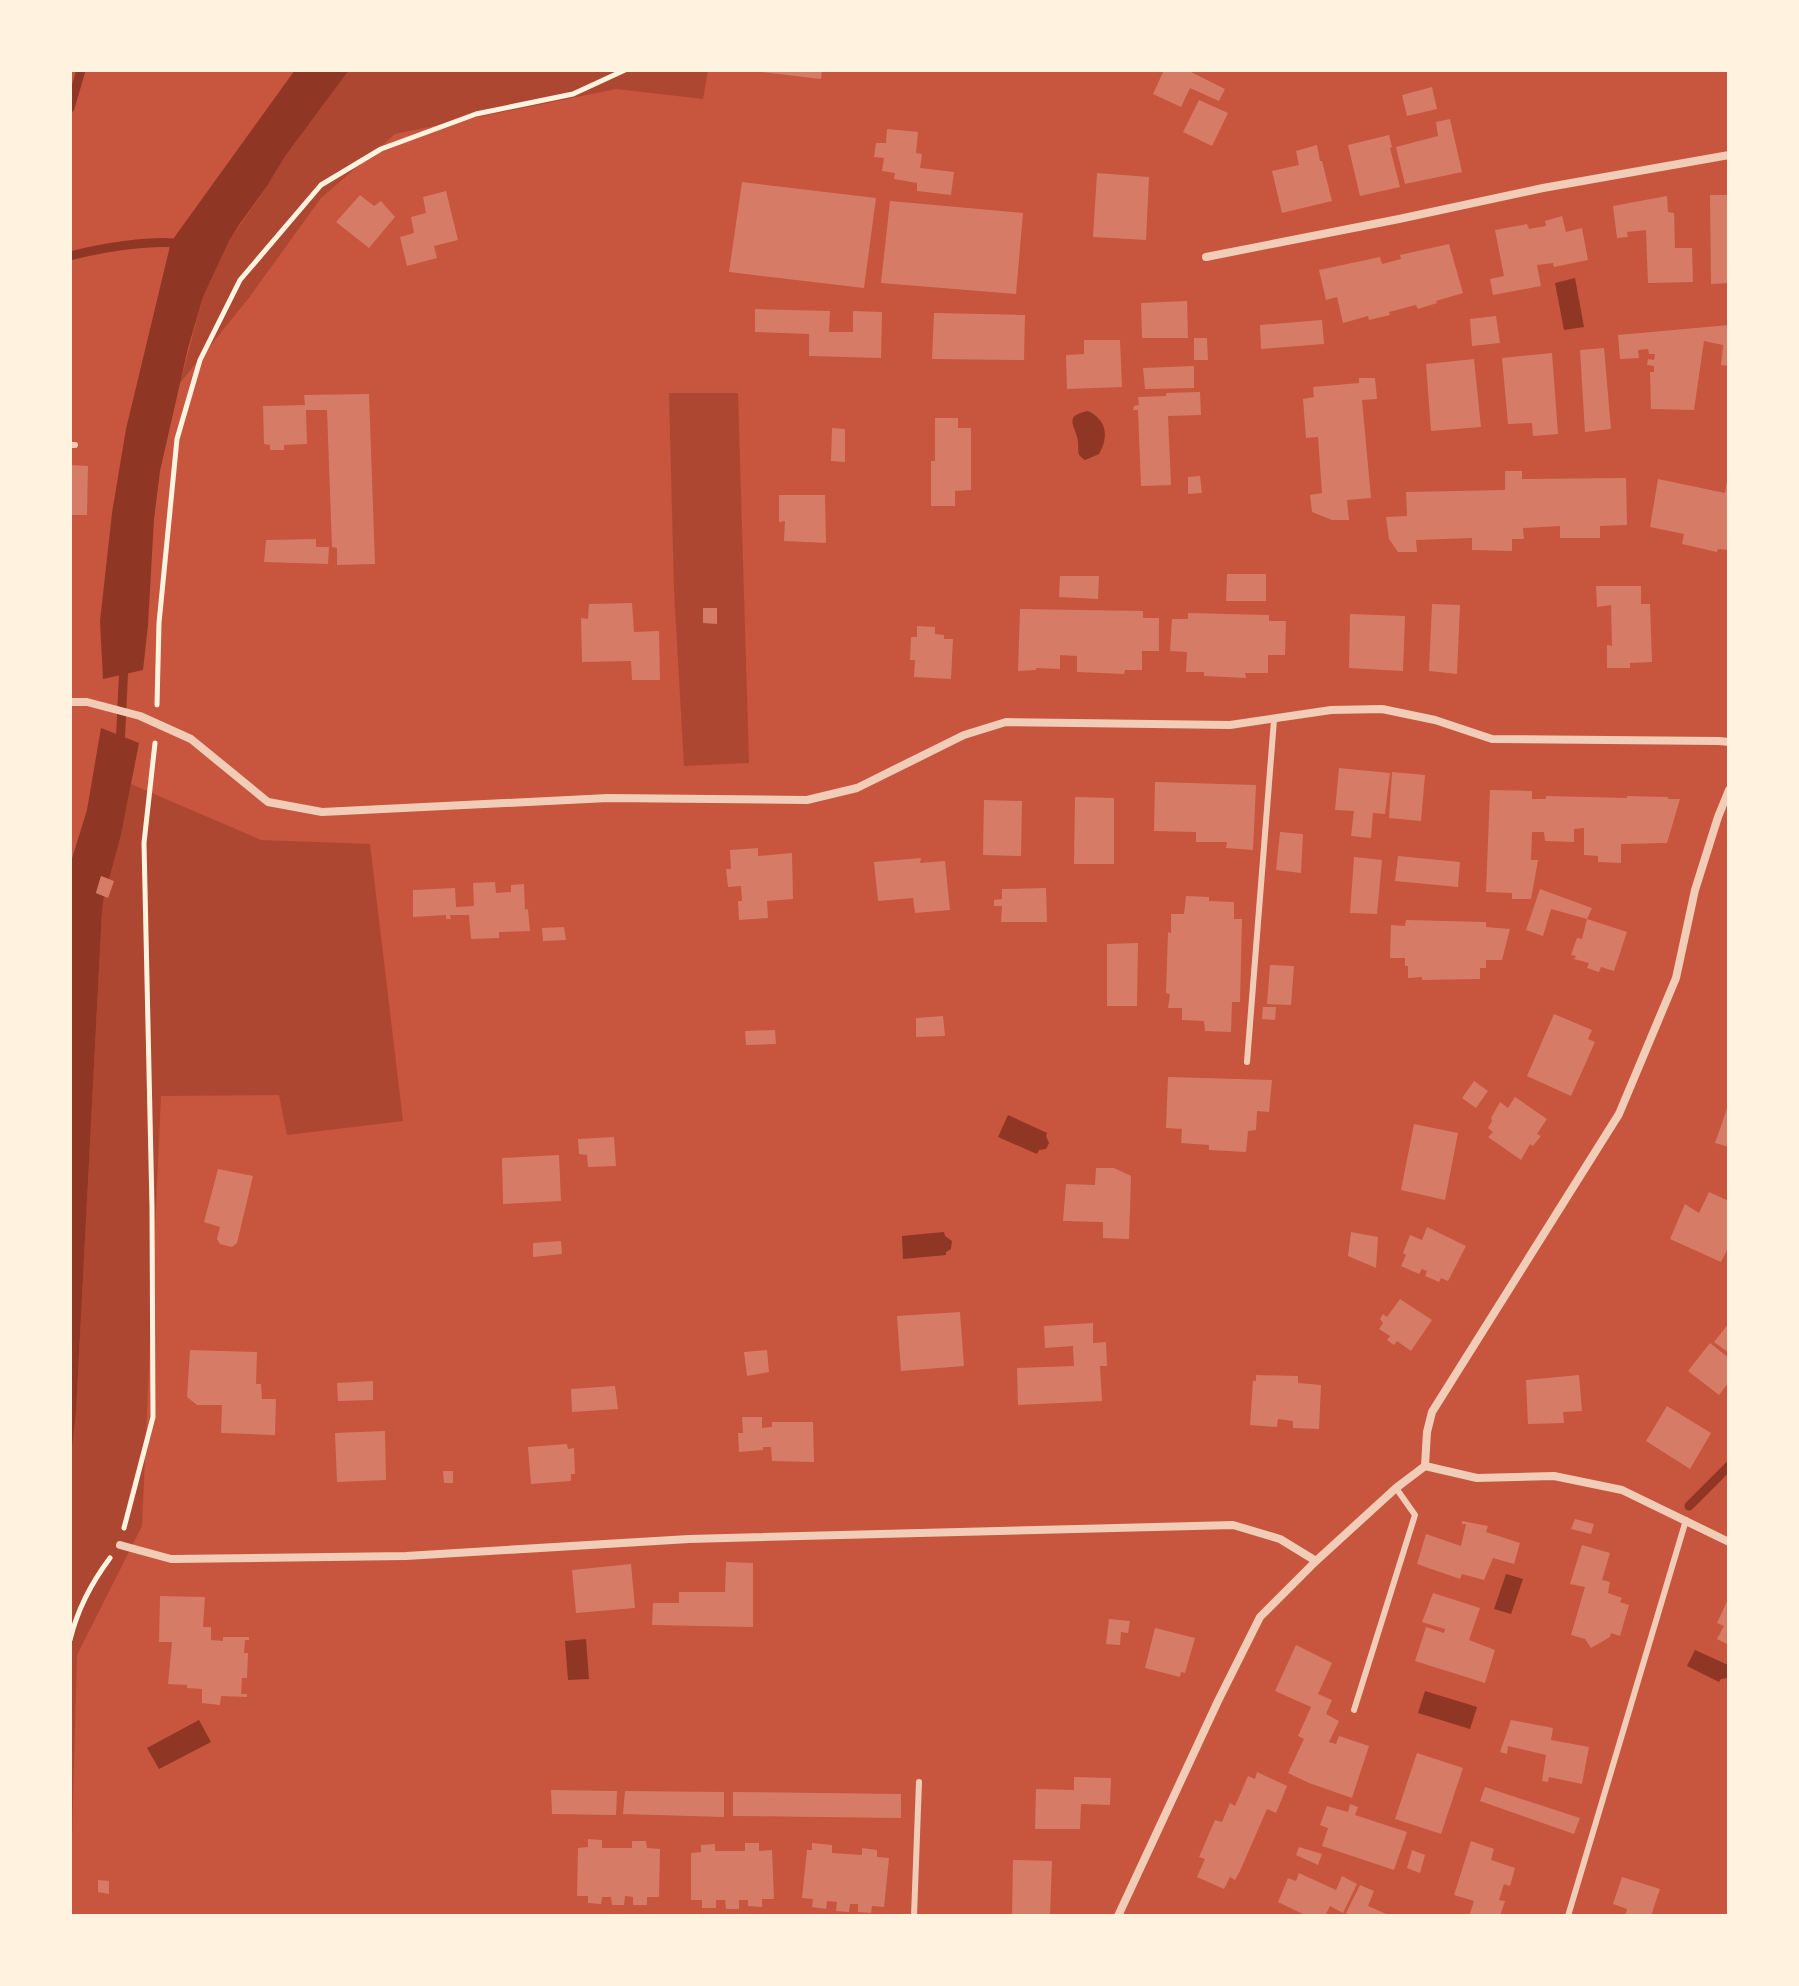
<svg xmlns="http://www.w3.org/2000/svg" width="1799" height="1986" font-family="'Golos Text',sans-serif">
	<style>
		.green { fill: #ae4732 }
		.water { fill: #8f3625 }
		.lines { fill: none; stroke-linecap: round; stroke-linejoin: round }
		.stream { stroke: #8f3625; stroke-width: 9 }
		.building { fill: #d67c66 }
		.path { stroke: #fff3e0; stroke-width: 5 }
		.service { stroke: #f1ccb7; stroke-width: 6 }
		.minor { stroke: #f1ccb7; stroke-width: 8 }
	</style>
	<rect width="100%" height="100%" fill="#c8553d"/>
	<!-- green -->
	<g class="green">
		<polygon points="349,70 708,70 703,99 616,89 395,134 321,198 248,299 180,383 203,297 229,241 267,186 286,155"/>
		<polygon points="669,393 738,393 749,763 684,766 674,590"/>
		<polygon points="131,784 261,840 370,844 403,1121 287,1135 279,1095 161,1096 142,1526 77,1655 70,1911 70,1466 76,1413 102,911 104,896 121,835"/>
	</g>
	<!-- water -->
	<g class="water">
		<polygon points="295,70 349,70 286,155 267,186 239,225 229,241 203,297 188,348 160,471 154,519 148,625 143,670 103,679 100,621 112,513 126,429 171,242"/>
		<polygon points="1575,278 1584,327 1564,330 1555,283"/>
		<path d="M1088,411C1107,420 1109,437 1099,454L1085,460C1076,454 1079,452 1078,442C1077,427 1061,416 1088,411Z"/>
		<polygon points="101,728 139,743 121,835 109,879 101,876 96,893 104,896 102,911 76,1413 70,1466 70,865 87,810"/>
		<polygon points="1008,1115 1047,1133 1046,1136 1049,1143 1046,1149 1039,1150 1037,1154 998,1137"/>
		<polygon points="944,1232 945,1236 952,1241 951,1249 946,1252 946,1255 903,1259 902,1236"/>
		<polygon points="1506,1574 1523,1579 1511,1614 1494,1609"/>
		<polygon points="586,1639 589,1679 568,1680 565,1641"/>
		<polygon points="1695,1650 1728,1665 1728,1678 1721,1679 1719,1682 1687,1666"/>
		<polygon points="1425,1691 1477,1707 1470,1729 1418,1713"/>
		<polygon points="199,1720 211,1742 159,1769 147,1748"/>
	</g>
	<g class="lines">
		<!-- stream -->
		<g class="stream">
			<polyline points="70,108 81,70"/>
			<path d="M70,256C99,248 154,239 183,244"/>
			<polyline points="120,748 124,663"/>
			<polyline points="1689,1506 1729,1466"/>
		</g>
	</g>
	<!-- building -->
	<g class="building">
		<polygon points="762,70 822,70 821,79 762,72"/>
		<polygon points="1164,70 1187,70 1225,89 1219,101 1190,88 1181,107 1153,94"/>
		<polygon points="1432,87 1437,109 1407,116 1402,95"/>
		<polygon points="1199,100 1228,113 1212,146 1183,132"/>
		<polygon points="1450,119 1462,172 1405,184 1396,147 1438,136 1436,122"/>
		<polygon points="887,129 918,132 916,153 922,154 920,168 954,172 951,195 917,191 917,183 894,179 895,173 882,171 884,158 874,157 876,143 886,143"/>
		<polygon points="1389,135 1392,147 1390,148 1400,187 1360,196 1348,145"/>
		<polygon points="1317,145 1320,161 1322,161 1332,201 1282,213 1272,171 1299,165 1296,151"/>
		<polygon points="1097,173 1149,177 1146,240 1093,237"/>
		<polygon points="742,182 876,198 864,288 729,272"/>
		<polygon points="446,191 458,240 434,246 437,258 407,266 400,237 414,233 411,217 426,213 423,197"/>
		<polygon points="360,195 374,206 381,201 395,217 369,248 336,222"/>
		<polygon points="1710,195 1729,195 1729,283 1711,284"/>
		<polygon points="1667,196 1668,212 1674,213 1675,248 1692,248 1693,282 1648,283 1646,230 1627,232 1628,237 1617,238 1613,206"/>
		<polygon points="890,201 1023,213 1016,294 881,283"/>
		<polygon points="1562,216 1566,232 1582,228 1588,260 1554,267 1553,263 1537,265 1541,286 1493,295 1490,279 1504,276 1495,230 1527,224 1529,229 1546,226 1545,221"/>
		<polygon points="1449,244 1463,293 1436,301 1437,303 1418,309 1416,305 1389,312 1390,315 1369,320 1368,316 1343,323 1337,297 1326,300 1319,270 1380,257 1382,264 1401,259 1400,255"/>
		<polygon points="1187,301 1188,338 1142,338 1141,303"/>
		<polygon points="755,309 830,311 829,332 853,332 853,311 882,312 881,358 809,356 809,334 755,332"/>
		<polygon points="934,313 1025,315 1024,360 932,359"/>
		<polygon points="1496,316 1500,343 1472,346 1470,319"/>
		<polygon points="1322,320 1324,344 1261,349 1260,325"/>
		<polygon points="1729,325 1729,366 1721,365 1723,345 1704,341 1694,410 1651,409 1650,372 1654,372 1654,366 1647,365 1648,359 1654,360 1655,354 1649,354 1648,349 1638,350 1639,358 1620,359 1618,335"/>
		<polygon points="1194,338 1207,338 1208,360 1194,360"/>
		<polygon points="1084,340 1120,340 1122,387 1067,389 1066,355 1084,354"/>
		<polygon points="1604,348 1611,429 1585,432 1580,350"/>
		<polygon points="1552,353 1558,434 1533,436 1532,423 1508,424 1502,358"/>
		<polygon points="1474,359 1481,427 1431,431 1426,364"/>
		<polygon points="1194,366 1194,388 1145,389 1143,368"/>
		<polygon points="1359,378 1375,378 1377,399 1362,400 1371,498 1347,500 1349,520 1332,520 1312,512 1310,495 1322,493 1318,437 1306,438 1303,399 1314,397 1313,387 1359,383"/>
		<polygon points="1200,392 1201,415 1168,416 1171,485 1141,486 1138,410 1133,410 1134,406 1139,405 1138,397 1166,396 1166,393"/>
		<polygon points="369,394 375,564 337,565 337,548 332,547 327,410 306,410 307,444 284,445 284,450 270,450 270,445 264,444 263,406 305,405 304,395"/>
		<polygon points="935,418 958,418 958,428 971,428 971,490 955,491 955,506 931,506 931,461 935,461"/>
		<polygon points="832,428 845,429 845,462 831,461"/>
		<polygon points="70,465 88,466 87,515 70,515"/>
		<polygon points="1505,471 1522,471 1522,479 1626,478 1627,525 1600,526 1600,538 1560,538 1560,526 1523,528 1524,539 1512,539 1512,551 1472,550 1472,538 1416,540 1417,552 1398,552 1389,539 1386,517 1407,516 1406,492 1505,490"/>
		<polygon points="1200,476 1202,493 1188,494 1188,477"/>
		<polygon points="1658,479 1725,493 1727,480 1729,480 1729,550 1718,549 1717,552 1682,544 1684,534 1650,527"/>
		<polygon points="779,495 825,495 826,543 784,541 785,521 779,522"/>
		<polygon points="316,539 316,547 329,547 328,564 264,562 266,540"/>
		<polygon points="1227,574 1266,574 1266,601 1226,601"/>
		<polygon points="1060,576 1099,576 1098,599 1059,597"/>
		<polygon points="1596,586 1641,586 1641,604 1650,604 1652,662 1630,663 1630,668 1607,668 1607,645 1612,646 1611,605 1597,607"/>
		<polygon points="632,603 634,632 659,631 660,680 632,680 631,661 582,662 581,618 588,619 589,604"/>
		<polygon points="1432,604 1460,605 1457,674 1429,671"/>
		<polygon points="703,608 717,608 717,624 703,623"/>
		<polygon points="1020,609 1143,611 1143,618 1159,618 1159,651 1142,651 1142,670 1125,670 1124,674 1077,672 1077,656 1060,655 1060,669 1036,668 1036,670 1018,671"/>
		<polygon points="1188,613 1269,615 1269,621 1286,621 1285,655 1268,655 1268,673 1245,673 1246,678 1204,676 1204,672 1186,672 1187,652 1170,651 1172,619 1188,619"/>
		<polygon points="1350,614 1405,616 1403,671 1349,668"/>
		<polygon points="917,626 935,627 935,634 944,635 944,639 953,639 951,679 914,677 915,660 910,660 911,637 917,637"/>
		<polygon points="1339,768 1390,773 1385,814 1373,813 1371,838 1351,836 1354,811 1335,810"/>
		<polygon points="1392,772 1425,775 1421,821 1389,818"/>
		<polygon points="1155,782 1256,785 1253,850 1226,848 1227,842 1196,842 1196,832 1154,831"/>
		<polygon points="1490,790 1532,791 1532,799 1546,799 1546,796 1627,798 1627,796 1668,797 1668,799 1680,799 1667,843 1621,844 1621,863 1598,862 1598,856 1584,855 1584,828 1574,829 1574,842 1545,841 1544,832 1532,832 1531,860 1538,860 1531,899 1512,899 1512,893 1486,892"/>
		<polygon points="1075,797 1114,798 1114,864 1074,864"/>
		<polygon points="984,800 1022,801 1021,856 983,855"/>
		<polygon points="1280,832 1303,834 1301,873 1276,870"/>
		<polygon points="758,848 758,856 792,853 793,899 767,901 768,918 739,920 738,901 742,901 741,886 728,887 726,869 731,869 730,850"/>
		<polygon points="1398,856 1460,862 1458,887 1395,881"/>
		<polygon points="1354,857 1382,860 1377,914 1350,913"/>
		<polygon points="921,858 920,863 945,861 950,910 915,913 913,898 878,901 874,862"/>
		<polygon points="101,876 114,881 108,898 96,893"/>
		<polygon points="495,882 496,893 511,892 511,885 524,884 525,910 528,909 530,931 499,932 499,938 471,939 469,915 450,915 451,919 446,919 446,915 413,917 413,890 455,888 456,907 474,906 473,883"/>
		<polygon points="1046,888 1047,922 1001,922 1002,906 994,906 994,900 1002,899 1002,889"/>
		<polygon points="1540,889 1592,908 1587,919 1551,909 1543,936 1526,930"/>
		<polygon points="1186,896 1209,897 1209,901 1234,902 1234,919 1242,919 1240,1002 1232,1002 1231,1032 1205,1031 1204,1021 1182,1020 1182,1008 1168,1008 1170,994 1166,993 1168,932 1171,933 1171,914 1184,914"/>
		<polygon points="1587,919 1627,932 1614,971 1601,967 1599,972 1587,968 1589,963 1574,959 1576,956 1571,955 1577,938 1582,939"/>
		<polygon points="1406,920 1486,922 1486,927 1510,929 1502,960 1486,960 1486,968 1480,968 1480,979 1422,980 1422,977 1408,978 1408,966 1405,966 1405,958 1390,958 1391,925 1405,926"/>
		<polygon points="564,927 566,940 543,941 542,928"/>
		<polygon points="1138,943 1137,1006 1107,1006 1107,944"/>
		<polygon points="1270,965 1294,966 1291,1005 1267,1004"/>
		<polygon points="1263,1007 1276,1007 1275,1020 1262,1019"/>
		<polygon points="1554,1014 1592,1030 1588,1039 1595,1042 1571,1096 1527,1076"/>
		<polygon points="943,1016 945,1036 916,1037 916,1018"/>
		<polygon points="775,1030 776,1044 746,1045 745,1031"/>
		<polygon points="1168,1077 1272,1080 1269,1112 1257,1111 1256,1130 1248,1131 1246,1152 1209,1150 1209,1145 1181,1143 1182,1129 1166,1128"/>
		<polygon points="1474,1081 1488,1091 1476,1108 1462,1098"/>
		<polygon points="1515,1097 1547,1119 1537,1134 1541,1136 1533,1146 1530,1144 1521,1160 1488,1137 1493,1132 1488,1128 1492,1121 1491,1118 1500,1102 1508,1108"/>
		<polygon points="1729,1103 1729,1147 1715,1143"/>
		<polygon points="1414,1124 1458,1133 1445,1200 1401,1190"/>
		<polygon points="614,1137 616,1166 588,1167 587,1155 579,1154 578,1139"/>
		<polygon points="559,1155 561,1201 503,1204 502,1158"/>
		<polygon points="1096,1168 1114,1168 1131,1176 1129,1239 1103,1238 1103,1222 1063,1221 1066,1184 1095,1185"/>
		<polygon points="218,1169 253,1176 237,1243 232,1247 220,1244 217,1239 220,1227 204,1222"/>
		<polygon points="1709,1192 1729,1201 1729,1246 1721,1262 1670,1239 1685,1204 1699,1213"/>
		<polygon points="1427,1227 1466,1246 1448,1281 1441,1278 1439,1282 1425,1276 1427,1271 1422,1269 1419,1274 1401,1266 1406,1255 1403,1253 1410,1235 1422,1240"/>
		<polygon points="1351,1232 1378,1237 1376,1268 1348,1256"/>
		<polygon points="561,1241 562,1254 533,1257 533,1243"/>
		<polygon points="1400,1299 1432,1320 1411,1351 1397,1341 1394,1345 1387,1340 1390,1336 1379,1329 1383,1323 1380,1319 1383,1314 1387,1317"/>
		<polygon points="960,1312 964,1366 901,1371 897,1316"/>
		<polygon points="1093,1323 1093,1343 1106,1342 1107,1366 1100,1366 1102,1401 1018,1405 1017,1368 1074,1366 1073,1346 1045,1348 1044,1326"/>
		<polygon points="1729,1323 1729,1353 1714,1342"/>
		<polygon points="1710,1343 1729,1358 1729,1382 1719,1395 1688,1371"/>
		<polygon points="190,1350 257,1352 256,1384 261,1384 262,1399 276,1399 275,1435 221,1433 222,1405 197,1405 187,1397"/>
		<polygon points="767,1350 769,1372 747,1376 744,1352"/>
		<polygon points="1256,1375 1298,1376 1298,1383 1321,1385 1319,1429 1293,1428 1293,1421 1278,1419 1277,1427 1250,1425 1253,1381 1256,1381"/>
		<polygon points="1579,1375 1582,1411 1563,1412 1564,1423 1528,1424 1526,1380"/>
		<polygon points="373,1381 373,1400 338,1401 337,1383"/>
		<polygon points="615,1386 618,1409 572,1412 571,1389"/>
		<polygon points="1667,1406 1711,1433 1690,1469 1646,1441"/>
		<polygon points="742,1417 762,1417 762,1428 772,1427 772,1422 813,1422 814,1462 772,1461 771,1447 763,1447 763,1450 739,1452 738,1433 743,1433"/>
		<polygon points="385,1431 386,1480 337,1482 335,1433"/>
		<polygon points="567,1444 568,1449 574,1448 575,1474 571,1474 571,1481 531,1484 528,1447"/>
		<polygon points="443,1471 453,1471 453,1483 444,1483"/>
		<polygon points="1575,1519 1594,1524 1591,1534 1571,1529"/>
		<polygon points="1462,1521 1488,1526 1486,1532 1520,1543 1514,1564 1493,1558 1484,1580 1462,1574 1460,1579 1417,1564 1426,1534 1461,1546 1466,1524 1462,1524"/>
		<polygon points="1582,1545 1610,1553 1602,1580 1610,1582 1608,1593 1622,1598 1620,1602 1629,1605 1620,1636 1611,1633 1610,1637 1591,1648 1585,1639 1571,1635 1585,1587 1570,1584"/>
		<polygon points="726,1562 753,1563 753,1627 652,1625 653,1603 679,1603 679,1592 725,1592"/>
		<polygon points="631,1564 635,1608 576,1613 572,1570"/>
		<polygon points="1433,1593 1480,1608 1469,1640 1495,1650 1485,1683 1415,1661 1426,1627 1444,1633 1445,1629 1422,1622"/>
		<polygon points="160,1596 205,1597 203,1627 211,1627 211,1640 223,1641 223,1637 249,1637 249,1640 245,1640 244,1653 248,1653 247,1678 242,1678 241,1694 247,1694 247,1697 221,1696 220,1705 202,1703 202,1689 187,1688 187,1685 168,1684 172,1642 159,1642"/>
		<polygon points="1729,1597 1729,1645 1717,1639 1724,1626 1717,1623"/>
		<polygon points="1109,1619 1130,1621 1128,1633 1121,1632 1120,1645 1106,1644"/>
		<polygon points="1155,1628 1195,1638 1185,1673 1181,1672 1180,1677 1145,1668"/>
		<polygon points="1296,1645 1332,1663 1318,1694 1332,1700 1326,1714 1339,1721 1329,1742 1336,1744 1339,1736 1369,1746 1352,1798 1309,1783 1288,1773 1304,1739 1298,1736 1311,1707 1275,1691"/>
		<polygon points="1511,1720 1553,1728 1551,1740 1589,1747 1582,1784 1549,1777 1548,1782 1542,1781 1546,1755 1508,1746 1507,1754 1500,1752"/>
		<polygon points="1417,1753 1463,1768 1441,1834 1395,1819"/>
		<polygon points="1257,1772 1287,1786 1276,1813 1267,1809 1240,1871 1235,1880 1230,1877 1224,1889 1197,1877 1205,1859 1199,1857 1215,1820 1222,1822 1230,1803 1235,1806 1248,1776 1255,1779"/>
		<polygon points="1074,1777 1111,1778 1110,1805 1081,1804 1080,1829 1035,1829 1036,1789 1074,1790"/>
		<polygon points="1485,1787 1580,1818 1574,1834 1480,1801"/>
		<polygon points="551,1790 617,1791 616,1815 552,1814"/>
		<polygon points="625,1791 724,1792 724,1817 623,1814"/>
		<polygon points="733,1792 901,1794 901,1818 733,1816"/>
		<polygon points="1350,1804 1358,1807 1355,1815 1407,1832 1394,1870 1322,1846 1328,1828 1320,1825 1327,1806 1348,1812"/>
		<polygon points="588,1839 602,1840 602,1848 632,1848 632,1841 646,1841 647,1848 660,1849 659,1897 647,1897 647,1905 633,1905 633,1897 625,1896 624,1905 612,1905 611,1897 602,1897 601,1904 588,1903 588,1896 577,1896 578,1848 588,1847"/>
		<polygon points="1471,1841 1494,1849 1491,1860 1515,1868 1510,1886 1504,1884 1499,1900 1505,1901 1500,1916 1469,1916 1474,1901 1454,1895"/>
		<polygon points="745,1843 759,1843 759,1851 772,1850 774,1899 762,1899 762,1907 748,1906 748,1900 739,1900 739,1909 726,1909 725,1900 716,1900 716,1908 702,1908 702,1900 691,1900 691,1853 701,1852 701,1845 715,1844 715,1851 745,1851"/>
		<polygon points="812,1843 832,1845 832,1853 862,1855 862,1848 877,1850 877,1857 889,1858 884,1907 872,1906 871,1913 858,1912 858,1904 850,1904 849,1912 836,1911 837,1902 827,1901 826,1909 812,1907 813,1899 802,1898 807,1850 812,1850"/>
		<polygon points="1299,1847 1322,1854 1318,1865 1296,1855"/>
		<polygon points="1412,1850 1425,1855 1420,1873 1407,1868"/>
		<polygon points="1013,1860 1052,1861 1050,1916 1012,1916"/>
		<polygon points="1299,1873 1336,1890 1342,1876 1357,1884 1343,1913 1330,1906 1325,1916 1307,1916 1278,1902 1288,1878 1296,1881"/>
		<polygon points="1622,1877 1660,1889 1651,1916 1625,1916 1627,1909 1613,1904"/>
		<polygon points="98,1880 109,1881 109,1894 98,1892"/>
		<polygon points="1360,1885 1374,1891 1368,1906 1391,1916 1351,1916 1346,1913"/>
	</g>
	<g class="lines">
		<!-- path -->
		<g class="path">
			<polyline points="157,705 159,623 177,439 200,360 240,280 321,185 381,149 476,114 573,94 625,70"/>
			<polyline points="124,1528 153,1417 152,1207 144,843 155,743"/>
			<path d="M70,1640C77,1611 92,1582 110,1558"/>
		</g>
		<!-- service -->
		<g class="service">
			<polyline points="70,445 75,445"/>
			<polyline points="1247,1062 1274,720"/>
			<polyline points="1354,1710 1415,1515 1396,1488"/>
			<polyline points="914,1916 919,1782"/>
			<polyline points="1568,1916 1686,1520"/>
		</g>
		<!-- minor -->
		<g class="minor">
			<polyline points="1206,257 1399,219 1543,188 1729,155"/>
			<polyline points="70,702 87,702 140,716 191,739 268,802 322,812 608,798 807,800 857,788 964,735 1006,722 1230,725 1331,710 1382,709 1435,720 1492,739 1719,741 1729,742"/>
			<polyline points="1425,1466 1477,1478 1554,1476 1622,1490 1729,1542"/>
			<polyline points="120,1545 171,1559 406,1556 689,1539 1233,1525 1280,1539 1316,1561"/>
			<polyline points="1118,1916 1218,1701 1260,1617 1316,1561 1396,1488 1425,1466 1427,1432 1432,1412 1619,1114 1676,978 1695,890 1718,817 1729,790"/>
		</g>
	</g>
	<!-- border -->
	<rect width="1799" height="1986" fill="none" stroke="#fff3e0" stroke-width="144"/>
</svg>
